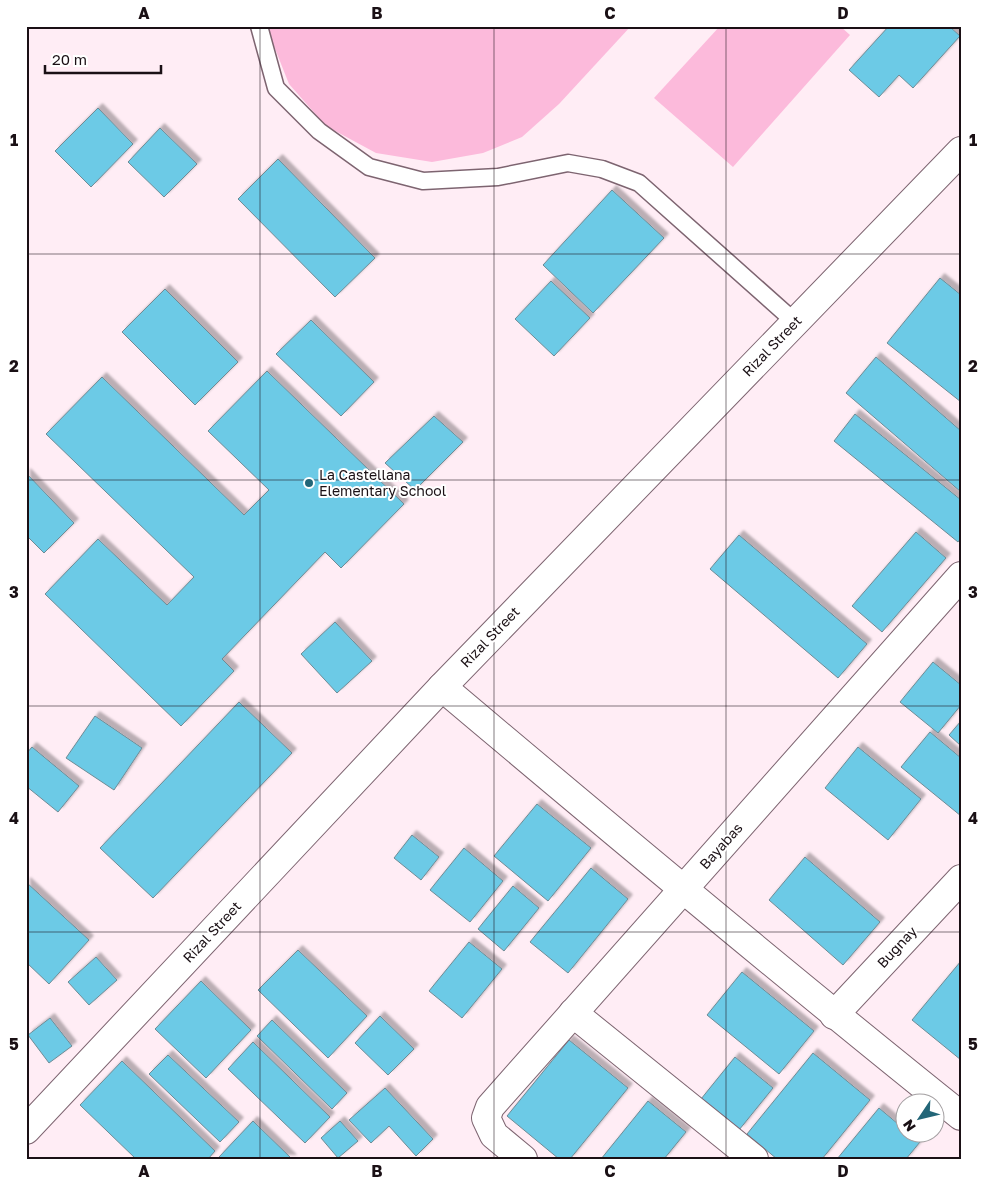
<svg xmlns="http://www.w3.org/2000/svg" width="987" height="1185" font-family="'Golos Text',sans-serif">
	<style>
		.green { fill: #fcbadb }
		.building { fill: #6ccae6; stroke: #6e8b95; filter: url(#shadow) }
		.lines { fill: none; stroke-linecap: round; stroke-linejoin: round }
		.lane-casing { stroke: #7d6470; stroke-width: 19 }
		.street-casing { stroke: #7d6470; stroke-width: 30 }
		.primary-casing { stroke: #7d6470; stroke-width: 30 }
		.lane { stroke: #fff; stroke-width: 16 }
		.street { stroke: #fff; stroke-width: 28 }
		.primary { stroke: #fff; stroke-width: 28 }
		.grid { fill: none; stroke: #1a1015; stroke-width: 1; stroke-opacity: 0.55 }
		.poi-dot { fill: #236678; stroke: #fff; stroke-width: 2 }
		.labels { text-anchor: middle; stroke-width: 4; stroke-linejoin: round; paint-order: stroke }
		.street-label { font-size: 14px; fill: #1a1015; stroke: #fff }
		.poi-label { font-size: 14px; fill: #1a1015; stroke: #fff; text-anchor: start }
		.neatline { fill: none; stroke: #1a1015; stroke-width: 2 }
		.grid-label { font-size: 16px; text-anchor: middle; font-weight: bold; fill: #1a1015 }
	</style>
	<defs>
		<filter id="shadow"><feDropShadow dx="4.5" dy="-4.5" stdDeviation="1" flood-color="#0004"/></filter>
	</defs>
	<rect width="100%" height="100%" fill="#ffedf5"/>
	<!-- green -->
	<g class="green">
		<polygon points="268,26 631,26 559,104 522,137 483,153 432,162 376,153 326,126 289,84 268,31"/>
		<polygon points="720,26 840,26 850,35 733,167 654,98"/>
	</g>
	<!-- building -->
	<g class="building">
		<polygon points="889,26 949,26 960,36 913,88 899,75 879,97 849,70"/>
		<polygon points="98,108 133,144 91,187 55,151"/>
		<polygon points="160,128 197,164 164,197 128,162"/>
		<polygon points="278,159 375,258 335,297 238,199"/>
		<polygon points="612,190 664,238 593,313 543,265"/>
		<polygon points="940,278 961,295 961,402 887,343"/>
		<polygon points="551,281 590,318 554,356 515,319"/>
		<polygon points="165,289 238,362 195,405 122,332"/>
		<polygon points="311,320 374,382 341,416 276,354"/>
		<polygon points="876,357 961,431 961,492 846,393"/>
		<polygon points="267,371 404,504 341,568 325,552 222,659 234,671 181,726 45,594 98,539 167,605 194,577 46,434 102,377 244,515 269,490 208,431"/>
		<polygon points="855,414 961,500 961,538 958,542 834,441"/>
		<polygon points="434,416 463,442 415,490 385,463"/>
		<polygon points="26,473 74,523 44,553 26,535"/>
		<polygon points="916,532 946,558 882,632 852,606"/>
		<polygon points="739,535 867,644 838,678 710,569"/>
		<polygon points="335,622 372,661 337,693 301,654"/>
		<polygon points="933,662 961,685 961,705 938,733 900,702"/>
		<polygon points="239,702 292,753 153,898 100,848"/>
		<polygon points="95,716 142,748 114,790 66,758"/>
		<polygon points="961,721 961,746 949,735"/>
		<polygon points="930,732 961,758 961,816 901,767"/>
		<polygon points="32,747 79,786 58,812 26,786 26,754"/>
		<polygon points="858,747 921,799 888,840 825,788"/>
		<polygon points="537,804 591,848 548,901 494,856"/>
		<polygon points="412,835 439,857 421,880 394,858"/>
		<polygon points="464,848 503,881 470,922 430,890"/>
		<polygon points="805,857 880,922 843,965 769,900"/>
		<polygon points="591,868 628,899 568,973 530,942"/>
		<polygon points="26,882 89,940 49,984 26,962"/>
		<polygon points="513,886 539,908 504,951 478,929"/>
		<polygon points="469,942 502,969 462,1018 429,991"/>
		<polygon points="298,950 367,1016 328,1058 258,990"/>
		<polygon points="96,957 117,980 89,1005 68,982"/>
		<polygon points="961,961 961,1060 912,1020"/>
		<polygon points="742,972 814,1031 779,1074 707,1015"/>
		<polygon points="201,981 251,1030 206,1078 155,1029"/>
		<polygon points="380,1016 414,1049 388,1075 355,1043"/>
		<polygon points="50,1018 72,1046 49,1063 28,1035"/>
		<polygon points="272,1020 347,1093 332,1109 257,1036"/>
		<polygon points="569,1040 628,1088 570,1159 559,1159 507,1116"/>
		<polygon points="253,1042 330,1117 305,1143 228,1069"/>
		<polygon points="813,1053 870,1100 822,1159 777,1159 747,1134"/>
		<polygon points="168,1055 239,1122 220,1142 149,1074"/>
		<polygon points="735,1057 773,1088 739,1130 701,1099"/>
		<polygon points="122,1061 215,1151 208,1159 136,1159 80,1105"/>
		<polygon points="385,1088 433,1139 416,1156 389,1126 371,1143 349,1120"/>
		<polygon points="648,1101 686,1132 664,1159 601,1159"/>
		<polygon points="879,1108 904,1129 904,1132 909,1132 920,1142 906,1159 837,1159"/>
		<polygon points="253,1121 292,1159 221,1159 219,1157"/>
		<polygon points="340,1121 358,1141 338,1158 321,1138"/>
	</g>
	<g class="lines">
		<defs>
			<polyline id="lane" points="259,26 276,88 319,131 369,167 423,181 498,177 568,163 602,169 639,183 795,322"/>
			<g id="street">
				<path d="M442,687C614,832 786,976 961,1116"/>
				<polyline points="573,1013 754,1159"/>
				<polyline points="834,1015 961,879"/>
				<polyline points="523,1159 494,1135 486,1118 490,1107 961,576"/>
			</g>
			<polyline id="primary" points="26,1130 442,687 961,151"/>
		</defs>
		<!-- lane casing -->
		<use href="#lane" class="lane-casing"/>
		<!-- street casing -->
		<use href="#street" class="street-casing"/>
		<!-- primary casing -->
		<use href="#primary" class="primary-casing"/>
		<!-- lane -->
		<use href="#lane" class="lane"/>
		<!-- street -->
		<use href="#street" class="street"/>
		<!-- primary -->
		<use href="#primary" class="primary"/>
	</g>
	<!-- grid -->
	<path class="grid" d="M260,26V1159M494,26V1159M726,26V1159M26,254H961M26,480H961M26,706H961M26,932H961"/>
	<!-- markers -->
	<circle class="poi-dot" cx="309" cy="483" r="5"/>
	<g class="labels">
		<!-- street labels -->
		<g class="street-label">
			<text transform="translate(772 346) rotate(-46)" y="5">Rizal Street</text>
			<text transform="translate(490 637) rotate(-46)" y="5">Rizal Street</text>
			<text transform="translate(721 846) rotate(-48)" y="5">Bayabas</text>
			<text transform="translate(212 932) rotate(-47)" y="5">Rizal Street</text>
			<text transform="translate(897 947) rotate(-47)" y="5">Bugnay</text>
		</g>
		<!-- poi labels -->
		<g class="poi-label">
			<text x="319" y="480">La Castellana<tspan x="319" dy="16">Elementary School</tspan></text>
		</g>
	</g>
	<!-- border -->
	<rect width="987" height="1185" fill="none" stroke="#ffffff" stroke-width="55"/>
	<!-- north arrow -->
	<g transform="translate(920 1118) rotate(235)"><circle r="24" fill="#ffffff" stroke="#a39fa1"/>
	<path d="M0-4L9 19L0 12L-9 19Z" fill="#236678"/>
	<text y="-8" font-size="14" font-weight="bold" text-anchor="middle" fill="#1a1015">N</text>
	</g>
	<!-- scale -->
	<path d="M45 65v8h116v-8" fill="none" stroke="#1a1015" stroke-width="2.5"/>
	<text x="52" y="65" font-size="15" fill="#1a1015" stroke="#ffffff" stroke-width="4" paint-order="stroke">20 m</text>
	<rect x="28" y="28" width="932" height="1130" class="neatline"/>
	<g class="grid-label">
		<text x="144" y="19">A</text>
		<text x="377" y="19">B</text>
		<text x="610" y="19">C</text>
		<text x="843" y="19">D</text>
		<text x="14" y="146">1</text>
		<text x="973" y="146">1</text>
		<text x="14" y="372">2</text>
		<text x="973" y="372">2</text>
		<text x="14" y="598">3</text>
		<text x="973" y="598">3</text>
		<text x="14" y="824">4</text>
		<text x="973" y="824">4</text>
		<text x="14" y="1050">5</text>
		<text x="973" y="1050">5</text>
		<text x="144" y="1177">A</text>
		<text x="377" y="1177">B</text>
		<text x="610" y="1177">C</text>
		<text x="843" y="1177">D</text>
	</g>
</svg>
